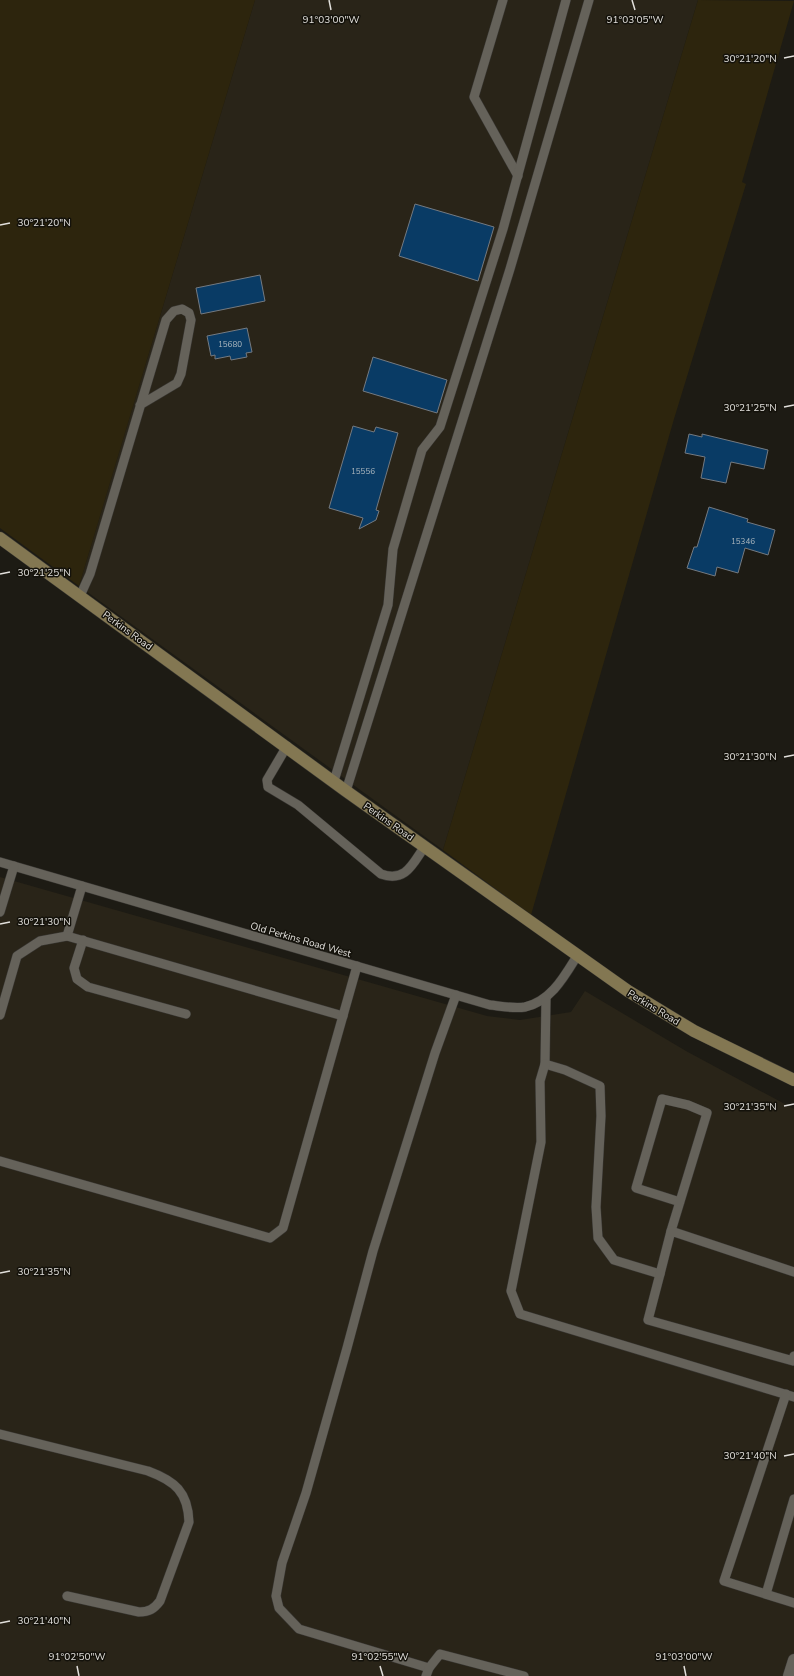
<svg xmlns="http://www.w3.org/2000/svg" width="794" height="1676" font-family="'Nunito Sans',sans-serif">
	<style>
		.built { fill: #292418 }
		.green { fill: #2d250d }
		.building { fill: #093b65; stroke: #747a81 }
		.lines { fill: none; stroke-linecap: round; stroke-linejoin: round }
		.lane-casing { stroke: #383632; stroke-width: 10 }
		.street-casing { stroke: #383632; stroke-width: 13 }
		.secondary-casing { stroke: #383632; stroke-width: 13 }
		.lane { stroke: #65625a; stroke-width: 9 }
		.street { stroke: #65625a; stroke-width: 12 }
		.secondary { stroke: #837752; stroke-width: 12 }
		.ticks { fill: none; stroke: #e2e0dc; stroke-width: 1.5 }
		.labels { text-anchor: middle; stroke-width: 3; stroke-linejoin: round; paint-order: stroke }
		.number-label { font-size: 8px; fill: #acb7be }
		.street-label { font-size: 10px; fill: #e2e0dc; stroke: #14120b }
		.ticks-label { font-size: 10px; text-anchor: middle; fill: #e2e0dc; stroke: #14120b; stroke-width: 3; stroke-linejoin: round; paint-order: stroke }
	</style>
	<rect width="100%" height="100%" fill="#1d1b14"/>
	<!-- built -->
	<g class="built">
		<polygon points="255,0 698,0 443,850 79,586"/>
		<polygon points="0,877 487,1016 520,1020 571,1012 585,991 686,1051 794,1109 794,1676 0,1676"/>
	</g>
	<!-- green -->
	<g class="green">
		<polygon points="0,0 255,0 79,586 0,528"/>
		<polygon points="698,0 794,1 742,182 746,184 674,419 531,915 443,850"/>
	</g>
	<!-- building -->
	<g class="building">
		<polygon points="415,204 494,227 478,281 399,256"/>
		<polygon points="260,275 265,301 201,314 196,288"/>
		<polygon points="247,328 252,352 246,353 247,357 231,360 230,356 215,359 215,355 211,356 207,336"/>
		<polygon points="373,357 447,380 437,413 363,391"/>
		<polygon points="353,426 374,432 376,427 398,433 376,510 379,511 376,520 359,529 363,518 329,508"/>
		<polygon points="689,434 702,437 702,434 768,450 764,469 731,462 726,483 701,478 705,457 685,453"/>
		<polygon points="709,507 748,519 747,522 775,530 768,555 745,548 738,573 717,567 715,576 687,568 694,547 697,547"/>
	</g>
	<g class="lines">
		<defs>
			<g id="lane">
				<polyline points="503,0 474,97 518,176"/>
				<polyline points="80,596 90,574 166,320 174,311 182,309 189,313 191,320 181,374 177,383 140,405"/>
				<path d="M287,746L267,780L268,787L298,805L381,874C406,883 413,863 425,846"/>
				<polyline points="334,781 388,605 393,549 422,450 440,427 503,229 566,0"/>
				<polyline points="346,791 510,269 589,0"/>
				<path d="M0,862L490,1005C500,1006 514,1009 525,1007C551,1001 564,977 577,956"/>
				<polyline points="0,912 14,866"/>
				<polyline points="67,936 82,886"/>
				<polyline points="83,940 74,968 77,979 88,987 186,1014"/>
				<polyline points="546,998 545,1064 565,1070 600,1086 601,1116 596,1207 598,1238 614,1260 660,1274 648,1320 793,1361 794,1356"/>
				<polyline points="0,1015 17,956 40,941 67,936 343,1016"/>
				<polyline points="545,1064 540,1081 541,1142 511,1291 520,1314 794,1397"/>
				<polyline points="0,1161 270,1238 283,1228 357,966"/>
				<polyline points="671,1231 707,1113 688,1105 662,1099 636,1188 680,1202"/>
				<polyline points="660,1274 671,1231 794,1272"/>
				<polyline points="786,1394 724,1581 794,1603"/>
				<path d="M0,1434L148,1471C175,1481 188,1492 189,1522L160,1601C154,1609 149,1612 139,1612L67,1596"/>
				<polyline points="766,1594 794,1499"/>
				<polyline points="429,1668 299,1629 279,1608 276,1596 282,1563 306,1493 347,1348 373,1251 435,1053 456,995"/>
				<polyline points="426,1676 429,1668 440,1654 524,1676"/>
			</g>
			<polyline id="street" points="789,1676 794,1660"/>
			<polyline id="secondary" points="0,538 346,791 628,991 694,1031 794,1080"/>
		</defs>
		<!-- lane casing -->
		<use href="#lane" class="lane-casing"/>
		<!-- street casing -->
		<use href="#street" class="street-casing"/>
		<!-- secondary casing -->
		<use href="#secondary" class="secondary-casing"/>
		<!-- lane -->
		<use href="#lane" class="lane"/>
		<!-- street -->
		<use href="#street" class="street"/>
		<!-- secondary -->
		<use href="#secondary" class="secondary"/>
	</g>
	<!-- ticks -->
	<path class="ticks" d="M329,0L331,10M632,0L635,10M784,58L794,56M0,225L10,223M784,407L794,405M0,574L10,572M784,757L794,755M0,924L10,922M784,1106L794,1104M0,1273L10,1271M784,1456L794,1454M0,1623L10,1621M77,1666L79,1676M380,1666L383,1676M684,1666L686,1676"/>
	<g class="labels">
		<!-- number labels -->
		<g class="number-label">
			<text x="230" y="347">15680</text>
			<text x="363" y="474">15556</text>
			<text x="743" y="544">15346</text>
		</g>
		<!-- street labels -->
		<g class="street-label">
			<text transform="translate(128 630) rotate(36)" y="4">Perkins Road</text>
			<text transform="translate(389 821) rotate(35)" y="4">Perkins Road</text>
			<text transform="translate(301 939) rotate(16)" y="4">Old Perkins Road West</text>
			<text transform="translate(654 1007) rotate(31)" y="4">Perkins Road</text>
		</g>
	</g>
	<g class="ticks-label">
		<text x="331" y="23">91°03'00"W</text>
		<text x="635" y="23">91°03'05"W</text>
		<text x="750" y="62">30°21'20"N</text>
		<text x="44" y="226">30°21'20"N</text>
		<text x="750" y="411">30°21'25"N</text>
		<text x="44" y="576">30°21'25"N</text>
		<text x="750" y="760">30°21'30"N</text>
		<text x="44" y="925">30°21'30"N</text>
		<text x="750" y="1110">30°21'35"N</text>
		<text x="44" y="1275">30°21'35"N</text>
		<text x="750" y="1459">30°21'40"N</text>
		<text x="44" y="1624">30°21'40"N</text>
		<text x="77" y="1660">91°02'50"W</text>
		<text x="380" y="1660">91°02'55"W</text>
		<text x="684" y="1660">91°03'00"W</text>
	</g>
</svg>
